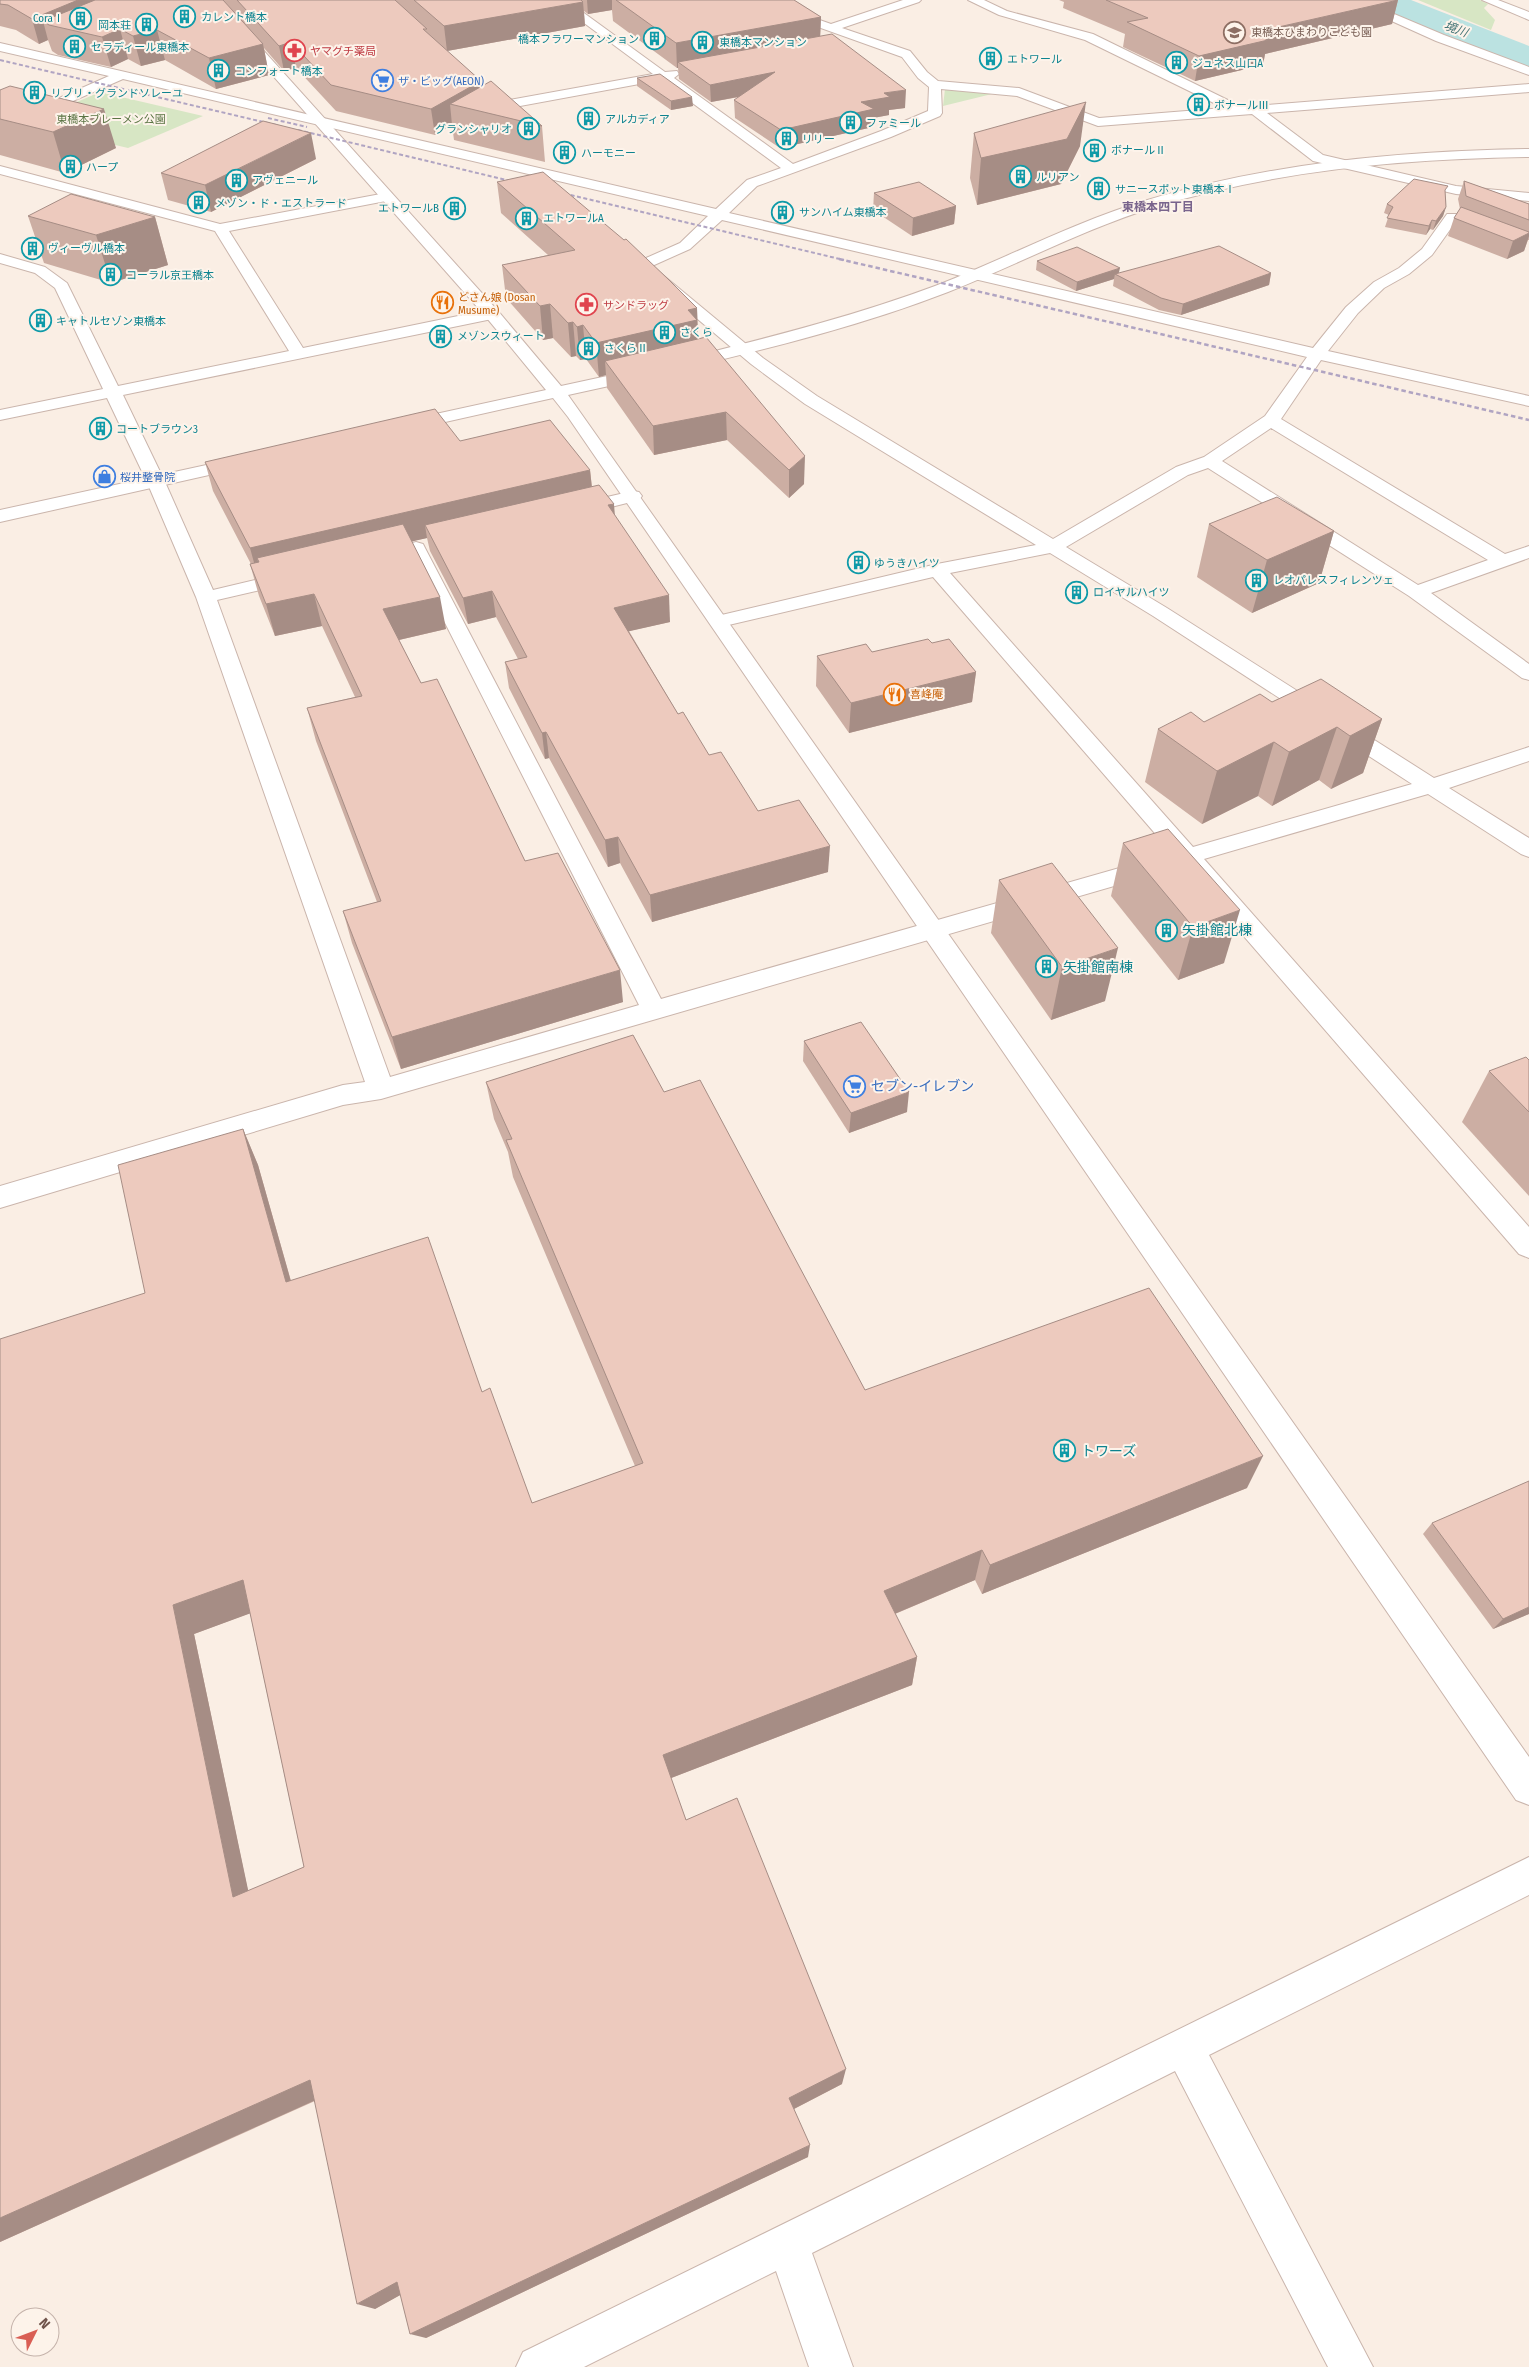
<svg xmlns="http://www.w3.org/2000/svg" width="1529" height="2367" font-family="'Fira Sans Condensed','Noto Sans JP',sans-serif">
	<style>
		.green { fill: #d7e6c4 }
		.lines { fill: none; stroke-linecap: round; stroke-linejoin: round }
		.river { fill: #bbe2e1; fill-rule: evenodd }
		.minor-casing { stroke: #cab5ac; stroke-width: 2 }
		.tertiary-casing { stroke: #cab5ac; stroke-width: 2 }
		.minor { fill: #fff; fill-rule: evenodd }
		.tertiary { fill: #fff; fill-rule: evenodd }
		.rail-far1 { stroke: #b0a4c2; stroke-width: 2; stroke-dasharray: 4 2.5; stroke-linecap: butt }
		.rail { stroke: #b0a4c2; stroke-width: 2.5; stroke-dasharray: 4.5 3; stroke-linecap: butt }
		.wall { fill: #ccaea3; fill-rule: evenodd }
		.shaded-wall { fill: #a68d85 }
		.building { fill: #edcabe; stroke: #a68d85; fill-rule: evenodd }
		.labels { text-anchor: middle; stroke-width: 4; stroke-linejoin: round; paint-order: stroke }
		.far-culture-label { font-size: 11px; fill: #0d838f; stroke: #fdf3ea; text-anchor: start }
		.far-education-label { font-size: 11px; fill: #785e54; stroke: #fdf3ea; text-anchor: start }
		.far-health-label { font-size: 11px; fill: #be3a42; stroke: #fdf3ea; text-anchor: start }
		.far-shop-label { font-size: 11px; fill: #366cbe; stroke: #fdf3ea; text-anchor: start }
		.far-park-label { font-size: 11px; fill: #5b7545; stroke: #fdf3ea }
		.far-food-label { font-size: 11px; fill: #c56008; stroke: #fdf3ea; text-anchor: start }
		.far-water-label { font-size: 12px; font-style: italic; fill: #427375; stroke: #fdf3ea }
		.far-neighbourhood-label { font-size: 12px; font-weight: bold; fill: #79648c; stroke: #fdf3ea }
		.culture-label { font-size: 14px; fill: #0d838f; stroke: #fdf3ea; text-anchor: start }
		.shop-label { font-size: 14px; fill: #366cbe; stroke: #fdf3ea; text-anchor: start }
	</style>
	<rect width="100%" height="100%" fill="#faeee4"/>
	<!-- green -->
	<g class="green">
		<polygon points="1418,0 1480,0 1488,4 1484,8 1495,20 1491,30"/>
		<polygon points="945,89 996,93 943,106"/>
		<polygon points="100,92 203,116 128,148 26,124"/>
	</g>
	<g class="lines">
		<!-- river -->
		<polygon class="river" points="1368,0 1411,0 1529,46 1529,67 1372,7"/>
		<defs>
			<g id="minor">
				<path d="M553,0H566L665,72L677,71L679,74L674,78L793,164L881,131L928,111L929,87L918,78L902,57L748,2L746,0H763L831,24L903,0H921L919,2L842,28L910,51L927,72L938,81L1019,88L1099,118L1224,108L1085,40L999,15L968,0H984L1007,11L1093,34L1242,107L1529,84V92L1267,113L1323,155L1456,186L1529,193V201L1456,194L1313,161L1252,114L1098,126L1017,96L941,89L942,113L940,116L891,137L757,186L729,213L1313,348L1346,307L1374,282L1399,268L1422,249L1447,214H1457L1459,217L1432,255L1409,274L1384,288L1358,313L1328,351L1529,396V406L1321,360L1281,419L1505,554L1529,546V558L1431,593L1529,664V680L1522,678L1409,596L1208,468L1188,475L1066,547L1167,608L1434,778L1529,747V761L1449,788L1529,838V857L1521,854L1428,794L1204,859L1529,1227V1258L1519,1254L1183,866L381,1099L343,1105L0,1208V1186L343,1085L365,1082L196,597L147,482L107,398L0,420V410L103,389L55,288L35,273L0,263V254L45,267L67,283L118,386L289,351L215,231L0,174V166L220,224L386,193L391,194L393,197L391,200L386,201L229,231L303,348L492,309L498,311L500,314L498,317L492,319L123,395L165,482L213,590L292,571L299,573L302,577L299,581L217,600L390,1077L639,1005L407,548L409,544L416,542L423,544L425,548L661,999L1172,853L933,577L720,627L713,625L710,621L713,617L937,564L1036,545L805,404L751,364L637,268L634,265L637,262L680,243L708,216L123,79L0,133V124L109,76L0,51V43L716,209L747,180L781,168L661,80L499,110L494,109L493,106L494,103L499,102L653,74ZM722,220L1307,357L1265,416L1204,457L1176,467L1053,539L817,396L763,358L652,266L690,249ZM1271,428L1488,560L1418,585L1222,461ZM1050,553L1153,616L1412,784L1193,847L950,573Z"/>
				<polygon points="1345,0 1361,0 1444,35 1529,67 1529,75 1436,41"/>
				<polygon points="1482,0 1498,0 1529,12 1529,20"/>
				<polygon points="633,491 639,492 642,496 639,500 575,516 568,514 566,510 568,506"/>
				<polygon points="1529,1857 1529,1895 1209,2055 1373,2367 1328,2367 1175,2071 812,2253 853,2367 809,2367 776,2271 584,2367 516,2367 523,2352"/>
			</g>
			<g id="tertiary">
				<polygon points="206,0 218,0 498,311 561,386 644,368 650,369 652,373 650,377 568,395 1529,1757 1529,1805 1516,1800 568,417 553,398 405,431 399,430 396,426 399,422 546,390 486,317"/>
				<path d="M1529,149V157C1403,159 1277,170 1155,207C1084,229 1017,265 948,292C863,325 775,347 686,368L680,366L678,363L680,360C766,338 852,317 935,286C1005,259 1072,223 1144,201C1269,163 1399,151 1529,149Z"/>
				<polygon points="243,457 249,458 252,462 249,466 0,522 0,510"/>
			</g>
		</defs>
		<!-- minor casing -->
		<use href="#minor" class="minor-casing"/>
		<!-- tertiary casing -->
		<use href="#tertiary" class="tertiary-casing"/>
		<!-- minor -->
		<use href="#minor" class="minor"/>
		<!-- tertiary -->
		<use href="#tertiary" class="tertiary"/>
		<!-- rail-far1 -->
		<g class="rail-far1">
			<polyline points="0,60 276,125"/>
			<polyline points="268,118 307,127"/>
			<polyline points="298,130 519,183"/>
			<polyline points="558,192 844,260"/>
		</g>
		<!-- rail -->
		<polyline class="rail" points="839,259 1529,420"/>
	</g>
	<!-- wall -->
	<g class="wall">
		<polygon points="0,0 794,0 821,17 820,36 905,108 889,110 889,115 873,118 873,127 780,148 735,118 734,100 739,97 711,102 679,79 678,68 677,68 613,21 612,10 588,14 584,11 585,26 447,51 482,86 542,126 545,162 454,140 452,125 435,135 336,111 296,68 284,71 264,48 269,75 216,89 165,60 141,66 128,59 111,67 58,55 52,51 48,40 39,44 16,30 0,26"/>
		<polygon points="1059,0 1398,0 1392,24 1265,54 1263,65 1195,81 1123,47 1125,34 1063,8 1064,2"/>
		<polygon points="637,78 693,106 671,110 637,86"/>
		<polygon points="0,90 116,148 65,173 0,155"/>
		<polygon points="974,133 1080,146 1061,184 977,205 970,178"/>
		<polygon points="316,159 211,212 168,200 161,173"/>
		<polygon points="1464,181 1529,204 1529,240 1528,240 1524,251 1507,259 1448,236 1454,218 1460,209 1458,199"/>
		<polygon points="497,182 697,308 698,339 804,484 789,498 727,440 654,455 607,388 606,375 599,377 586,359 580,360 576,356 571,357 553,338 543,340 506,298 502,265 548,255 501,213"/>
		<polygon points="874,193 956,206 954,224 912,236 873,210"/>
		<polygon points="1445,195 1446,207 1443,216 1433,230 1430,229 1426,235 1385,227 1389,215 1384,213 1387,204"/>
		<polygon points="28,216 155,217 168,265 111,283 44,263"/>
		<polygon points="1037,261 1119,273 1271,273 1269,285 1181,315 1159,310 1113,286 1114,279 1076,291 1036,270"/>
		<polygon points="460,441 590,470 592,487 614,504 614,515 670,622 629,631 678,714 709,755 758,811 828,872 652,922 620,863 608,867 549,758 545,759 509,688 505,662 518,659 496,617 468,624 430,551 427,538 412,541 446,629 399,640 421,683 525,861 623,1002 401,1069 352,943 343,911 377,902 316,741 307,708 355,697 322,626 275,636 259,596 250,564 251,564 213,491 205,462"/>
		<polygon points="1209,524 1334,531 1319,583 1252,613 1197,577"/>
		<polygon points="932,643 976,672 972,702 849,733 816,686 817,656 872,652"/>
		<polygon points="1272,702 1382,719 1363,773 1331,789 1319,780 1272,806 1258,796 1202,824 1145,782 1158,729 1204,722"/>
		<polygon points="1123,843 1224,963 1178,980 1111,896"/>
		<polygon points="999,880 1105,1001 1051,1020 991,933"/>
		<polygon points="804,1041 907,1112 849,1133 803,1061"/>
		<polygon points="1529,1060 1529,1196 1462,1122 1489,1071"/>
		<path d="M486,1082L664,1092L865,1390L1247,1488L982,1594L975,1580L895,1614L917,1657L912,1685L671,1778L686,1820L842,2084L794,2109L808,2157L426,2338L400,2295L375,2309L315,2101L0,2242L145,1293L243,1129L258,1165L291,1281L482,1392L532,1503L635,1466L513,1177L508,1152L494,1119ZM250,1613L304,1867L248,1891L194,1634Z"/>
		<polygon points="1432,1523 1529,1614 1493,1629 1423,1534"/>
	</g>
	<!-- shaded-wall -->
	<g class="shaded-wall">
		<polygon points="78,0 99,0 43,21 48,40 39,44 32,19"/>
		<polygon points="587,0 612,0 612,10 588,14"/>
		<polygon points="1398,0 1392,24 1265,54 1263,65 1195,81 1199,56 1252,33"/>
		<polygon points="583,2 585,26 447,51 444,26"/>
		<polygon points="821,17 820,41 678,62 678,68 677,68 676,43"/>
		<polygon points="120,29 128,59 111,67 102,37"/>
		<polygon points="157,30 165,60 141,66 133,36"/>
		<polygon points="291,42 296,68 284,71 279,46"/>
		<polygon points="263,44 269,75 216,89 209,58"/>
		<polygon points="775,72 775,90 711,102 710,85"/>
		<polygon points="481,81 484,107 450,104 452,125 435,135 431,109"/>
		<polygon points="906,90 905,108 889,110 889,115 873,118 873,127 780,148 781,130 884,93"/>
		<polygon points="692,97 693,106 671,110 671,101"/>
		<polygon points="1086,102 1080,146 1061,184 977,205 981,158"/>
		<polygon points="104,109 116,148 65,173 53,132"/>
		<polygon points="311,133 316,159 211,212 205,185"/>
		<polygon points="956,206 954,224 912,236 913,218"/>
		<polygon points="1446,207 1443,216 1433,230 1436,221"/>
		<polygon points="155,217 168,265 111,283 96,235"/>
		<polygon points="1432,220 1430,229 1426,235 1429,226"/>
		<polygon points="1529,233 1529,236 1524,251 1507,259 1513,241"/>
		<polygon points="1120,268 1118,276 1115,274 1114,279 1076,291 1077,282"/>
		<polygon points="1271,273 1269,285 1181,315 1183,304"/>
		<polygon points="550,304 553,338 543,340 540,306"/>
		<polygon points="697,308 698,341 605,361 606,375 599,377 596,343 688,310"/>
		<polygon points="573,322 576,356 571,357 568,323"/>
		<polygon points="583,325 586,359 580,360 577,327"/>
		<polygon points="726,412 727,440 654,455 653,426"/>
		<polygon points="805,456 804,484 789,498 789,470"/>
		<polygon points="590,470 593,499 425,525 427,538 263,576 259,562 257,558 262,577 258,577 250,548"/>
		<polygon points="614,504 616,530 608,505"/>
		<polygon points="1334,531 1319,583 1252,613 1267,560"/>
		<polygon points="492,591 496,617 468,624 463,598"/>
		<polygon points="314,594 322,626 275,636 266,604"/>
		<polygon points="669,595 670,622 617,634 614,608"/>
		<polygon points="440,597 446,629 390,642 383,609"/>
		<polygon points="976,672 972,702 849,733 851,703"/>
		<polygon points="1382,719 1363,773 1331,789 1350,736"/>
		<polygon points="1337,727 1319,780 1272,806 1289,752"/>
		<polygon points="546,732 549,758 545,759 542,733"/>
		<polygon points="1274,742 1258,796 1202,824 1217,771"/>
		<polygon points="618,837 620,863 608,867 605,840"/>
		<polygon points="830,846 828,872 652,922 650,895"/>
		<polygon points="1240,910 1224,963 1178,980 1193,927"/>
		<polygon points="1118,948 1105,1001 1051,1020 1062,967"/>
		<polygon points="620,970 623,1002 401,1069 392,1037"/>
		<polygon points="909,1092 907,1112 849,1133 851,1113"/>
		<polygon points="243,1129 258,1165 301,1317 286,1282"/>
		<polygon points="1263,1456 1247,1488 982,1594 990,1565"/>
		<polygon points="982,1550 975,1580 880,1620 884,1591"/>
		<polygon points="243,1580 262,1609 194,1634 254,1918 233,1897 173,1605"/>
		<polygon points="1529,1607 1529,1614 1493,1629 1503,1619"/>
		<polygon points="917,1657 912,1685 666,1780 663,1755"/>
		<polygon points="846,2069 842,2084 788,2112 789,2098"/>
		<polygon points="310,2080 329,2094 0,2242 0,2218"/>
		<polygon points="810,2145 808,2157 426,2338 410,2334"/>
		<polygon points="397,2282 413,2288 375,2309 357,2304"/>
	</g>
	<!-- building -->
	<g class="building">
		<polygon points="0,0 78,0 32,19 8,5 0,4"/>
		<polygon points="95,0 223,0 263,44 209,58 157,30 133,36 120,29 102,37 49,25 43,21"/>
		<polygon points="237,0 395,0 427,29 423,29 481,81 431,109 331,85 291,42 279,46"/>
		<polygon points="414,0 581,0 583,2 444,26"/>
		<polygon points="616,0 794,0 821,17 676,43"/>
		<polygon points="1106,0 1398,0 1252,33 1268,40 1199,56 1127,22 1148,18"/>
		<polygon points="832,34 906,90 884,93 890,97 861,102 874,109 781,130 734,100 775,72 710,85 678,62"/>
		<polygon points="660,74 692,97 671,101 637,78"/>
		<polygon points="491,81 542,126 450,104"/>
		<polygon points="10,86 104,109 53,132 0,119 0,90"/>
		<polygon points="1086,102 1067,139 981,158 974,133"/>
		<polygon points="263,121 311,133 205,185 161,173"/>
		<polygon points="543,172 624,240 626,239 668,279 697,308 688,310 697,320 596,343 583,325 577,327 573,322 568,323 550,304 540,306 502,265 575,250 497,182"/>
		<polygon points="1414,179 1448,186 1445,190 1446,207 1436,221 1432,220 1429,226 1387,218 1393,207 1387,204"/>
		<polygon points="1464,181 1529,204 1529,220 1466,196"/>
		<polygon points="919,182 956,206 913,218 874,193"/>
		<polygon points="71,194 155,217 96,235 28,216"/>
		<polygon points="1461,207 1529,232 1529,233 1513,241 1454,218"/>
		<polygon points="1219,246 1271,273 1183,304 1161,298 1115,274"/>
		<polygon points="1077,247 1120,268 1077,282 1037,261"/>
		<polygon points="706,337 805,456 789,470 726,412 653,426 605,361"/>
		<polygon points="435,409 460,441 550,420 590,470 250,548 205,462"/>
		<polygon points="599,485 614,504 608,505 669,595 614,608 678,714 683,712 709,755 721,752 758,811 799,800 830,846 650,895 618,837 605,840 546,732 542,733 505,662 527,657 492,591 463,598 425,525"/>
		<polygon points="1277,497 1334,531 1267,560 1209,524"/>
		<polygon points="403,524 440,597 383,609 421,683 437,679 525,861 558,853 620,970 392,1037 343,911 381,901 307,708 362,696 314,594 266,604 250,564 259,562 257,558"/>
		<polygon points="928,639 932,643 949,639 976,672 851,703 817,656 866,644 872,652"/>
		<polygon points="1321,679 1382,719 1350,736 1337,727 1289,752 1274,742 1217,771 1158,729 1191,712 1204,722 1260,694 1272,702"/>
		<polygon points="1168,829 1240,910 1193,927 1123,843"/>
		<polygon points="1052,863 1118,948 1062,967 999,880"/>
		<polygon points="861,1022 909,1092 851,1113 804,1041"/>
		<path d="M633,1035L664,1092L700,1080L865,1390L1149,1288L1263,1456L990,1565L982,1550L884,1591L917,1657L663,1755L686,1820L737,1798L846,2069L789,2098L810,2145L410,2334L397,2282L357,2304L310,2080L0,2218V1339L145,1293L118,1165L243,1129L286,1282L428,1237L482,1392L490,1388L532,1503L643,1463L506,1140L512,1139L486,1082ZM243,1580L304,1867L233,1897L173,1605Z"/>
		<polygon points="1526,1057 1529,1060 1529,1112 1489,1071"/>
		<polygon points="1529,1481 1529,1607 1503,1619 1432,1523"/>
	</g>
	<!-- icons -->
	<defs>
		<symbol id="building-ring" viewBox="-11 -11 22 22"><circle r="9.5" fill="#fdf3ea" stroke="#0f9aa8" stroke-width="1.5"/><path d="M-4-6H4V6H1V3H-1V6H-4ZM-2.5-4.3h1.7v1.8h-1.7ZM.8-4.3h1.7v1.8H.8ZM-2.5-1h1.7V.8h-1.7ZM.8-1h1.7V.8H.8Z" fill="#0f9aa8"/></symbol>
		<symbol id="school-ring" viewBox="-11 -11 22 22"><circle r="9.5" fill="#fdf3ea" stroke="#8d6e63" stroke-width="1.5"/><path d="M0-5L7-2L0 1L-7-2ZM-4 1L0 2.5L4 1V4Q0 6-4 4Z" fill="#8d6e63"/></symbol>
		<symbol id="pharmacy-ring" viewBox="-11 -11 22 22"><circle r="9.5" fill="#fdf3ea" stroke="#e0444e" stroke-width="1.5"/><path d="M-2-6h4v4h4v4h-4v4h-4v-4h-4v-4h4Z" fill="#e0444e"/></symbol>
		<symbol id="supermarket-ring" viewBox="-11 -11 22 22"><circle r="9.5" fill="#fdf3ea" stroke="#3f7fe0" stroke-width="1.5"/><path d="M-6-5.5h2.5l.6 2H6L4.5 2H-2.5L-4.4-4H-6ZM-1.5 3.2a1.3 1.3 0 1 0 .1 0ZM3 3.2a1.3 1.3 0 1 0 .1 0Z" fill="#3f7fe0"/></symbol>
		<symbol id="restaurant-ring" viewBox="-11 -11 22 22"><circle r="9.5" fill="#fdf3ea" stroke="#e8710a" stroke-width="1.5"/><path d="M-5-6h1v4h1v-4h1v4h1v-4h1v5L-1.5 .5V6h-2V.5L-5-1ZM5-6V6H3V1.5H1.5Q1.5-4 5-6Z" fill="#e8710a"/></symbol>
		<symbol id="shop-ring" viewBox="-11 -11 22 22"><circle r="9.5" fill="#fdf3ea" stroke="#3f7fe0" stroke-width="1.5"/><path d="M-5-2.5h2.3a2.7 3.5 0 0 1 5.4 0H5L5.5 6h-11ZM-1.5-2.5h3a1.5 2.3 0 0 0-3 0Z" fill="#3f7fe0"/></symbol>
	</defs>
	<g fill-rule="evenodd">
		<use href="#building-ring" x="172" y="4" width="25" height="25"/>
		<use href="#building-ring" x="68" y="6" width="25" height="25"/>
		<use href="#building-ring" x="134" y="12" width="25" height="25"/>
		<use href="#school-ring" x="1222" y="20" width="25" height="25"/>
		<use href="#building-ring" x="642" y="26" width="25" height="25"/>
		<use href="#building-ring" x="690" y="30" width="25" height="25"/>
		<use href="#building-ring" x="62" y="34" width="25" height="25"/>
		<use href="#pharmacy-ring" x="282" y="38" width="25" height="25"/>
		<use href="#building-ring" x="978" y="46" width="25" height="25"/>
		<use href="#building-ring" x="1164" y="50" width="25" height="25"/>
		<use href="#building-ring" x="206" y="58" width="25" height="25"/>
		<use href="#supermarket-ring" x="370" y="68" width="25" height="25"/>
		<use href="#building-ring" x="22" y="80" width="25" height="25"/>
		<use href="#building-ring" x="1186" y="92" width="25" height="25"/>
		<use href="#building-ring" x="576" y="106" width="25" height="25"/>
		<use href="#building-ring" x="838" y="110" width="25" height="25"/>
		<use href="#building-ring" x="516" y="116" width="25" height="25"/>
		<use href="#building-ring" x="774" y="126" width="25" height="25"/>
		<use href="#building-ring" x="1082" y="138" width="25" height="25"/>
		<use href="#building-ring" x="552" y="140" width="25" height="25"/>
		<use href="#building-ring" x="58" y="154" width="25" height="25"/>
		<use href="#building-ring" x="1008" y="164" width="25" height="25"/>
		<use href="#building-ring" x="224" y="168" width="25" height="25"/>
		<use href="#building-ring" x="1086" y="176" width="25" height="25"/>
		<use href="#building-ring" x="186" y="190" width="25" height="25"/>
		<use href="#building-ring" x="442" y="196" width="25" height="25"/>
		<use href="#building-ring" x="770" y="200" width="25" height="25"/>
		<use href="#building-ring" x="514" y="206" width="25" height="25"/>
		<use href="#building-ring" x="20" y="236" width="25" height="25"/>
		<use href="#building-ring" x="98" y="262" width="25" height="25"/>
		<use href="#restaurant-ring" x="430" y="290" width="25" height="25"/>
		<use href="#pharmacy-ring" x="574" y="292" width="25" height="25"/>
		<use href="#building-ring" x="28" y="308" width="25" height="25"/>
		<use href="#building-ring" x="652" y="320" width="25" height="25"/>
		<use href="#building-ring" x="428" y="324" width="25" height="25"/>
		<use href="#building-ring" x="576" y="336" width="25" height="25"/>
		<use href="#building-ring" x="88" y="416" width="25" height="25"/>
		<use href="#shop-ring" x="92" y="464" width="25" height="25"/>
		<use href="#building-ring" x="846" y="550" width="25" height="25"/>
		<use href="#building-ring" x="1244" y="568" width="25" height="25"/>
		<use href="#building-ring" x="1064" y="580" width="25" height="25"/>
		<use href="#restaurant-ring" x="882" y="682" width="25" height="25"/>
		<use href="#building-ring" x="1154" y="918" width="25" height="25"/>
		<use href="#building-ring" x="1034" y="954" width="25" height="25"/>
		<use href="#supermarket-ring" x="842" y="1074" width="25" height="25"/>
		<use href="#building-ring" x="1052" y="1438" width="25" height="25"/>
	</g>
	<g class="labels">
		<!-- far-culture labels -->
		<g class="far-culture-label">
			<text x="201" y="21">カレント橋本</text>
			<text x="64" y="22" text-anchor="end">CoraⅠ</text>
			<text x="131" y="29" text-anchor="end">岡本荘</text>
			<text x="639" y="43" text-anchor="end">橋本フラワーマンション</text>
			<text x="719" y="46">東橋本マンション</text>
			<text x="91" y="51">セラディール東橋本</text>
			<text x="1007" y="63">エトワール</text>
			<text x="1192" y="67">ジュネス山口A</text>
			<text x="235" y="75">コンフォート橋本</text>
			<text x="51" y="97">リブリ・グランドソレーユ</text>
			<text x="1214" y="109">ボナールⅢ</text>
			<text x="605" y="123">アルカディア</text>
			<text x="866" y="127">ファミール</text>
			<text x="512" y="133" text-anchor="end">グランシャリオ</text>
			<text x="802" y="143">リリー</text>
			<text x="1111" y="154">ボナールⅡ</text>
			<text x="581" y="157">ハーモニー</text>
			<text x="86" y="171">ハープ</text>
			<text x="1036" y="181">ルリアン</text>
			<text x="252" y="184">アヴェニール</text>
			<text x="1115" y="193">サニースポット東橋本Ⅰ</text>
			<text x="215" y="207">メゾン・ド・エストラード</text>
			<text x="439" y="212" text-anchor="end">エトワールB</text>
			<text x="799" y="216">サンハイム東橋本</text>
			<text x="543" y="222">エトワールA</text>
			<text x="48" y="252">ヴィーヴル橋本</text>
			<text x="126" y="279">コーラル京王橋本</text>
			<text x="56" y="325">キャトルセゾン東橋本</text>
			<text x="680" y="336">さくら</text>
			<text x="457" y="340">メゾンスウィート</text>
			<text x="604" y="352">さくらⅡ</text>
			<text x="116" y="433">コートブラウン3</text>
			<text x="874" y="567">ゆうきハイツ</text>
			<text x="1273" y="584">レオパレスフィレンツェ</text>
			<text x="1093" y="596">ロイヤルハイツ</text>
		</g>
		<!-- far-education labels -->
		<g class="far-education-label">
			<text x="1251" y="36">東橋本ひまわりこども園</text>
		</g>
		<!-- far-health labels -->
		<g class="far-health-label">
			<text x="310" y="55">ヤマグチ薬局</text>
			<text x="603" y="309">サンドラッグ</text>
		</g>
		<!-- far-shop labels -->
		<g class="far-shop-label">
			<text x="398" y="85">ザ・ビッグ(AEON)</text>
			<text x="120" y="481">桜井整骨院</text>
		</g>
		<!-- far-park labels -->
		<g class="far-park-label">
			<text x="111" y="123">東橋本ブレーメン公園</text>
		</g>
		<!-- far-food labels -->
		<g class="far-food-label">
			<text x="458" y="301">どさん娘 (Dosan<tspan x="458" dy="13">Musume)</tspan></text>
			<text x="910" y="698">喜峰庵</text>
		</g>
		<!-- far-water labels -->
		<g class="far-water-label">
			<text transform="translate(1456 29) rotate(21)" y="4">境川</text>
		</g>
		<!-- far-neighbourhood labels -->
		<g class="far-neighbourhood-label">
			<text x="1158" y="211">東橋本四丁目</text>
		</g>
		<!-- culture labels -->
		<g class="culture-label">
			<text x="1182" y="935">矢掛館北棟</text>
			<text x="1063" y="972">矢掛館南棟</text>
			<text x="1081" y="1456">トワーズ</text>
		</g>
		<!-- shop labels -->
		<g class="shop-label">
			<text x="871" y="1091">セブン-イレブン</text>
		</g>
	</g>
	<!-- north arrow -->
	<g transform="translate(35 2332) rotate(48)"><circle r="24" fill="#fdf3ea" stroke="#c5b3ab"/>
	<path d="M0-4L9 19L0 12L-9 19Z" fill="#d95e54"/>
	<text y="-8" font-size="14" font-weight="bold" text-anchor="middle" fill="#70544c">N</text>
	</g>
</svg>
